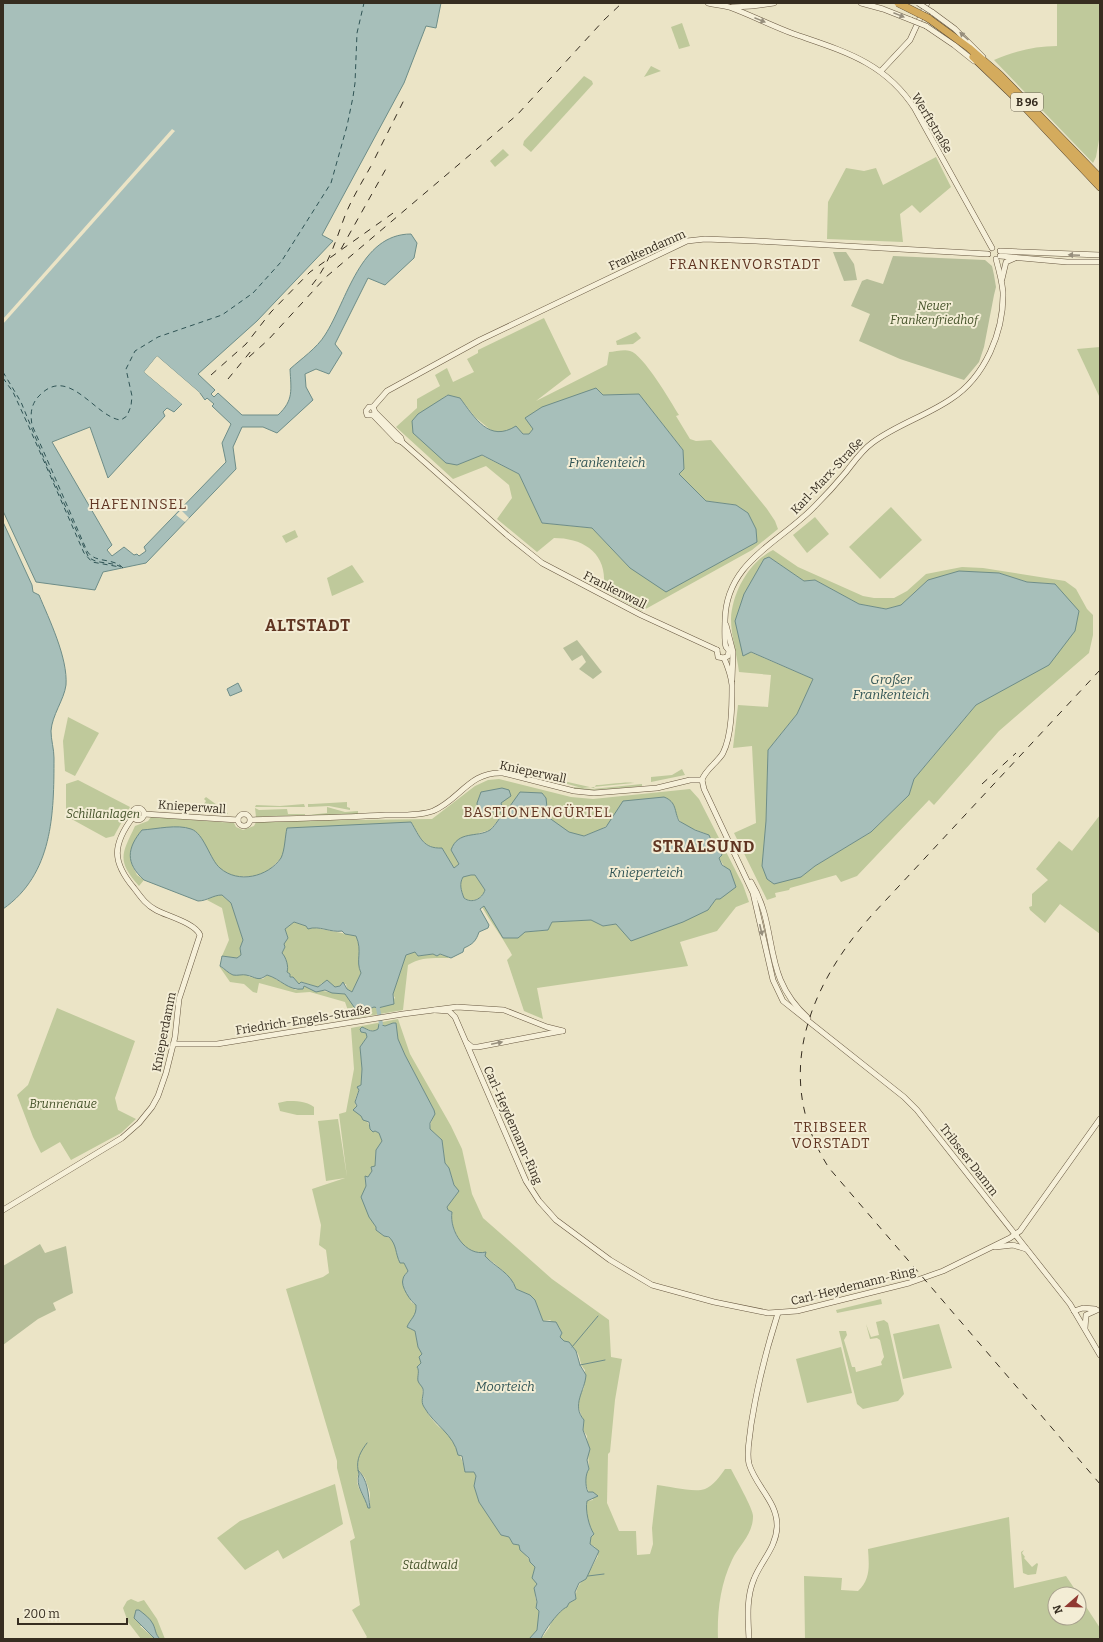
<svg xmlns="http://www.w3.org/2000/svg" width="1103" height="1642" font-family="Bitter,serif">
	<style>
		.green { fill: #bfc99b; fill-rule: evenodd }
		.cemetery { fill: #b6be99 }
		.water { fill: #a7bfba; stroke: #6e8d88; fill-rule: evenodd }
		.pier { fill: #ebe4c6 }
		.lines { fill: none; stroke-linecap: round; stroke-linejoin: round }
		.stream { stroke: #6e8d88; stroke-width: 1 }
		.canal { stroke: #a7bfba; stroke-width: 4 }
		.ferry { stroke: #305455; stroke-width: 1; stroke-dasharray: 5 4; stroke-linecap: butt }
		.secondary-casing { stroke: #675740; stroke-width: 6 }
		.highway-casing { stroke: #534431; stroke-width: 8 }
		.secondary { stroke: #f6f0d9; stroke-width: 5 }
		.highway { stroke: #d4ab5d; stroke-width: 7 }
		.rail { stroke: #362d20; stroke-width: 1; stroke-dasharray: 7 7; stroke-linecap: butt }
		.secondary-bridge-casing { stroke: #675740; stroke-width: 6; stroke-linecap: butt }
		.highway-bridge-casing { stroke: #534431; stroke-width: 8; stroke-linecap: butt }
		.secondary-bridge { stroke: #f6f0d9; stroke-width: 5 }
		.highway-bridge { stroke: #d4ab5d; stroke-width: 7 }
		.oneway { fill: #968e7c }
		.labels { text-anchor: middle; stroke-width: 4; stroke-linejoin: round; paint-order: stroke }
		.shield { fill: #f3edd5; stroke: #6f6756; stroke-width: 1 }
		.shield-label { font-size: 11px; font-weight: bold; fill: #362d20 }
		.street-label { font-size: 12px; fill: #362d20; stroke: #f3edd5 }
		.park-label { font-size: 12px; font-style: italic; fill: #435128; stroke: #f3edd5 }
		.water-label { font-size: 13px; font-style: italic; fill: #305455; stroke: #f3edd5 }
		.quarter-label { font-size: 14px; letter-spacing: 1px; fill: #603522; stroke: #f3edd5 }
		.district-label { font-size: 16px; font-weight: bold; letter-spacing: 1px; fill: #603522; stroke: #f3edd5 }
	</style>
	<rect width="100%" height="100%" fill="#ebe4c6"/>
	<!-- green -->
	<g class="green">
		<path d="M1057,3H1100V134L1096,157L1093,163L994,60C1015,51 1035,46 1057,46Z"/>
		<polygon points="682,23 690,46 679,49 671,27"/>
		<polygon points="651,66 661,71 644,77"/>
		<polygon points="584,76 592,81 593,84 531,152 523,145 524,141"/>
		<polygon points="503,149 509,155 495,167 490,161"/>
		<polygon points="936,157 951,187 920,213 912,205 900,214 903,242 827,239 828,202 846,168 864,171 876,168 883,185"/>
		<path d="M544,318L571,374L536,401L607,365L609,352C615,352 624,349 630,351C643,354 671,402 679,415L676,416L690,439L696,441L711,440L767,509L775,521L778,529L752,550L642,611L611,595L610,588L604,583C606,552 582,538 554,538L537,552L497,519L512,498L509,485L486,466L453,479L396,427L417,408V399L440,386L435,375L447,368L453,382L474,372L467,359L478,353V350ZM639,394L683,450L679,474L706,501L736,505L630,568L592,528L542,523L519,474L481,455L457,465L437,403L447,395L460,398L475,417L493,432L529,434L533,429L603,395Z"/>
		<polygon points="636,332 641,338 633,344 617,345 616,341"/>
		<polygon points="1100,347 1100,398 1077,349"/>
		<polygon points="891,507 922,540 880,579 849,547"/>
		<polygon points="815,517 829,534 807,553 793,535"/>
		<polygon points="295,530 298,537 286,543 282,536"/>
		<path d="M773,550L798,567L863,596L874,598H894L907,591L926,574L962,567L983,568L1065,581L1076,589L1087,609L1093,615V635L1089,653L999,731L934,805L929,800L857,876L841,882L836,875L790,888L789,890L775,893L776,897L767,900L734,833L756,823L752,746L733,748L738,705L768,707L771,675L739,672C737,655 731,636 731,619C732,593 749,562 773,550ZM769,557L804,581L815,580L859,604L886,609L901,605L928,580L999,573L1027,582L1055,584L995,694L976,705L914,779L909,795L871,832L815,866L801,877L766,821L768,750L797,714L813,679L750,652L743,655Z"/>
		<polygon points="352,565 364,582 332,596 327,578"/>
		<polygon points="68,717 99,733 75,776 65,771 63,741"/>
		<path d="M515,764L556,778L555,779L559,780L594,788L596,785C603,785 630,781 634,783L582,788L513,769Z"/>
		<polygon points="682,769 685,775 651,782 651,777 672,775"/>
		<path d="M499,779L571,797L593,799L690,789L699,799L743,885L749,902L736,907L717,931L680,942L688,966L537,988L543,1019L524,1011L507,960L512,955C503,938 492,924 482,907L484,906L525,932L548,930L552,922L591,920L603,926L708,910L716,899L726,869L719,858L722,855L715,846L709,835C697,829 680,828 676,813L609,824L600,830L580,837L562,829L548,817L547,805L505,813L501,803L509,791L484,816L499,808L502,815L490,830L479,833L451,850L459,864L454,868L442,848C423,849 420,836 411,822L282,857L268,871L256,876L231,877L218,868L198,834L154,829L142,830L132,865L137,875L144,880L139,886C116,860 122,854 135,826L148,821L151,817L234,823L236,827L243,830L254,826L256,822L263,821L432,819L475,786L488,780Z"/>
		<polygon points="78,780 130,807 114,836 106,838 66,816 66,784"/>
		<path d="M642,784V786C619,788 596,791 574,790V787L592,789Z"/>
		<polygon points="206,797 228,813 228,814 196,812 197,808 200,809 206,801 204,799"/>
		<polygon points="347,802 347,807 350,808 350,810 329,806 308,807 308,804 312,804"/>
		<polygon points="304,804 305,807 255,807 256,805 280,806"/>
		<polygon points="327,807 345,812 358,811 358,814 309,816 308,815 327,813"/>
		<polygon points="255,808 259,810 287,809 288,814 305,814 305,815 256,817"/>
		<polygon points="1100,815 1100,934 1060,904 1045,923 1030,910 1029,907 1032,906 1032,894 1048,880 1036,869 1059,841 1076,854 1072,851"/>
		<path d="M471,875H475L485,890C482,899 472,903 464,898C461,890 459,884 463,877Z"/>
		<polygon points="215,895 222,895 231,903 243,940 240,948 241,955 237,958 222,956 229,940 222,908 207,900"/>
		<path d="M294,922C315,929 335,931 356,936C363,951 356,962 361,973L352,992L347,989L346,984L335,987L330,983H322L318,987L302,982L299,984L290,978V974L287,972V963L282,953L285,947L284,944L288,938L285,929Z"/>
		<path d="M411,952H415L418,956L433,954L448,956V958C434,958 420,957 408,965L403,1010L351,1019L345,1002L310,992L296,993L259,983L257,993L253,992L244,984L230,982L219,966L233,975H246L250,977L263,979L267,975C278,979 285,986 296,990L304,986C318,991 330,992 345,994L350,1000L367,1010L374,1007L378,1008L385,1006L395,998L393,994L404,959L406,955Z"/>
		<polygon points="57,1008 135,1041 115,1098 118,1110 136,1119 121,1133 71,1160 60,1142 41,1153 33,1137 17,1095 28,1085"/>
		<path d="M398,1019L410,1054L451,1126L462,1149L472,1194L483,1218L552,1279L609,1320L611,1357L622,1359L615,1400L610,1452L608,1454L607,1503L619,1531H636L637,1555L650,1554L653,1544L652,1528L657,1485C669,1486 694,1493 705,1489C713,1486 721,1475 725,1469H731C735,1477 753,1509 753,1516C753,1535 739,1545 732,1560C720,1585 717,1613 718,1639H541L549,1628L552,1620L569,1603L576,1599C575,1588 580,1584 586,1576C591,1571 594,1562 598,1556L595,1547L590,1544L591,1537L594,1534C589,1527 585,1510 587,1501L593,1500C588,1491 581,1478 589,1469L587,1436L583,1430L584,1424L578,1405L580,1394L584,1388L585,1370C579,1364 581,1358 577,1352C572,1345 565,1343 560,1337L562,1333L559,1327L550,1320L543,1321L535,1300L530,1295L516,1289C512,1277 494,1262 484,1256C479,1253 472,1252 467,1248C458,1241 450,1224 452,1212L448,1210L447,1206L457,1194L449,1168L445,1163L442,1140L430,1129C430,1122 434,1118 434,1110L405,1055L398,1039L396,1026L393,1023L375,1031L366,1029L367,1037L360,1047L362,1069L361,1085L359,1086C359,1092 355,1097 355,1102C356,1113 369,1119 370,1129L379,1133L382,1141L376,1150L375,1166L368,1177H365L366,1186L362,1197C368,1208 371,1224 381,1233C385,1237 390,1237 394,1242C398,1247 397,1256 400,1263H404L408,1271L403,1278L411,1302L416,1305C417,1313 414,1319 408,1324L410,1329L415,1331L418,1347L422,1354L419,1357L421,1363C416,1370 419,1379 422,1386C424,1394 420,1399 424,1407C427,1413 433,1421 438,1426C441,1429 445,1430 448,1434C452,1439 465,1463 464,1468L474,1472L476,1476L474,1486L479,1502L501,1535L509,1537L513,1544L519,1545C520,1548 534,1566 535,1567L533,1575L537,1584L535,1596L540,1615L537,1630L529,1639H365L367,1637L352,1610L360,1605L350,1541L355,1538L337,1468V1461L286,1289L323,1277L329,1273L326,1250L319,1245L321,1225L312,1189L345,1178L326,1181L318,1121L338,1119L347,1177L339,1114L346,1112L354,1069L351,1028ZM359,1470L365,1478L370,1493V1507L368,1508C366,1499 357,1489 357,1480C357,1476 360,1474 359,1470Z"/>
		<path d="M287,1101C296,1101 306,1101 314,1107V1115H297L280,1111L278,1103Z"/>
		<polygon points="881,1299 882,1304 837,1313 836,1310"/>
		<polygon points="884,1320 888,1323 904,1394 898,1401 863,1409 857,1404 839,1331 846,1331 847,1335 844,1340 852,1367 855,1367 856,1372 882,1365 881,1362 884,1357 880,1340 877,1338 870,1339 866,1324 871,1337 879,1335 876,1322"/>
		<polygon points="939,1324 952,1368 903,1379 893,1334"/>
		<polygon points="841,1347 852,1393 807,1403 796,1359"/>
		<polygon points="335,1484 343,1524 283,1559 278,1550 245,1570 217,1538 240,1521"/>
		<path d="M1009,1517L1014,1588L1066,1576L1078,1594H1055V1618H1079V1596L1100,1628V1639H805L804,1576L842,1578L841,1590L858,1591C871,1579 869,1565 868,1549Z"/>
		<polygon points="1024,1550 1022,1553 1025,1557 1024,1558 1032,1567 1037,1563 1038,1564 1036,1574 1028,1575 1023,1573 1021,1552"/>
		<polygon points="131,1599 138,1602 144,1600 157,1619 165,1639 159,1638 154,1632 154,1626 140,1626 155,1639 141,1639 128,1622 123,1608 127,1601"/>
	</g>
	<!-- cemetery -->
	<g class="cemetery">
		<polygon points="833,252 846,252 854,264 857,280 844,281"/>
		<polygon points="893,256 985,260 992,266 994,275 996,287 994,295 984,347 979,362 964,380 900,359 859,341 870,314 851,306 862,281 867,279 883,284"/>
		<polygon points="577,640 602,672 593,679 579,669 586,662 582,655 572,661 563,648"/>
		<polygon points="40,1244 45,1253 66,1246 73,1293 53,1303 56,1310 38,1319 3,1345 3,1266"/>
	</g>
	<!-- water -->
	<g class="water">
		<path d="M3,3H441L436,28L426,26L404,83L322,235L333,241L257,321L198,374L215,390L211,394L214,397L218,393L242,415H278C294,400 291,390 290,369C301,359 317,348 325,335C347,301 360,234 411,234L417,243L414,258L385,285L368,278L335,344L342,353L329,374L316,369L305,374L306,387L313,400L277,433L263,427H242L233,447L236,469L146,563L103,572L95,590L36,582L3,511ZM157,356L200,393L205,400L207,398L214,404L212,406L231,424L222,443L226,462L144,547L146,551L139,556L137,554L134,555L124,547L112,556L107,550L112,545L52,442L90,427L108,478L165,416L163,412L167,408L174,412L182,404L144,372Z"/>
		<path d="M596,388L603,395L639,394L683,450L684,469L679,474L706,501L736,505L748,513L756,529L757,542L666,592L630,568L592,528L542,523L519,474L482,455L457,465L446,463L413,433L412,421L418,414L448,395L460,398C475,418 489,443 516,426L523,434H529L533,429L525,418L542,407Z"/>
		<path d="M3,522L32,585L33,592L39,595C49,619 68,658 66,685C64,700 52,715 51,731C51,740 54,749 54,758C54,814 53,874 3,909Z"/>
		<polygon points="769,557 804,581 815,580 859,604 886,609 901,605 928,580 959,571 999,573 1027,582 1055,584 1079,611 1075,631 1049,665 976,705 914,779 909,795 871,832 815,866 801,877 774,884 767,879 762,866 766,821 768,750 797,714 813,679 751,652 743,656 735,621 744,594 764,559"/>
		<polygon points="238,683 242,691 230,696 227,689"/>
		<path d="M502,788L509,790L511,796L501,803L505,813L520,792L542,793L546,798L548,817L569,832L584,836L606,827L623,801L664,797C677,802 674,811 679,821L695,830L709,835C712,844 719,847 722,855L719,858L722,865L730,870L736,887L720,899H716L708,910L683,922L631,941L616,924L603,926L591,920L552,922L548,930L525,932L518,938H503L484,906L480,909L489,925L488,928L479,932C476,941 473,944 464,948L463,952L451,958L440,954L437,956L433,954L418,956L415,952L406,955L393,994L394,1004L378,1008L374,1007L367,1010L362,1009L359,1011L354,1007L345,994L332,993L325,990L316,992L304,986L303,989C288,991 281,979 267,975C258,982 256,977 246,975C243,974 237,976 233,975C228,973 225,969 220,966L222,956L237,958L241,955L240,948L243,940L231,903L222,895C213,895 207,901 198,901L144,880C125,863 127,848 142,830C157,829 177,824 191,829C204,833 210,860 220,868C238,884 268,877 281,858C285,850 285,836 287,828L411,822C420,837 423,849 442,848L454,868L459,864L451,850C458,830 477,838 490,830C493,828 499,819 502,815L499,809L484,816L478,817L477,803L481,792ZM471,875H475L485,890C482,899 472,904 464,898C461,890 459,884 463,877ZM294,922L306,926L308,929C319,925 331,933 342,931L345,934L356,936C363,952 355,960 361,973L352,992L347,989L343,982L340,986L335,987L327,980L318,987L301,982L299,984L293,977H290V974L287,972C289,967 286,957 282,953L285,947L284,944L288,938L285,929Z"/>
		<path d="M393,1023H396L398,1039L405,1055L434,1110L435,1114L430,1123V1129L442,1140L445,1163L449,1168L454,1185L459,1191L447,1207L448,1210L452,1212C449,1231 466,1257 486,1252L485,1256C495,1267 511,1273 516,1289L530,1295L535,1300L543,1321L556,1322L562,1333L560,1337L564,1341L569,1342L576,1351L580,1365L586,1375C585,1391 571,1405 584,1420L583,1430L590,1449L587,1460L589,1469C585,1474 585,1486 588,1492H593L598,1496L587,1501C585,1510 589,1527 594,1534L591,1537L590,1544L599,1551L586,1579L579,1583L575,1592L576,1599L569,1603L567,1607C560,1609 543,1632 541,1639H529L537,1630L539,1611L536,1608L537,1602L534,1588L537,1584L532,1578L535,1567L530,1562L529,1558L520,1550L519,1545L513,1544L509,1537L501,1535L479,1502L474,1486L476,1476L474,1472H465L462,1456L458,1455C454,1434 434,1425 424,1407C420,1401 424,1396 423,1389C422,1386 419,1384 418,1381C417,1376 420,1371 417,1367L421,1363L419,1357L422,1354L418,1347L415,1331L407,1327C410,1319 417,1316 416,1305C411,1302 400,1286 403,1279C403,1276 407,1273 408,1271L404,1263H400C395,1253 397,1245 389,1237L384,1236L376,1230V1227L369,1217L361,1197L366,1186L365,1176L368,1177L372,1171L371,1167L375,1166L376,1150L382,1141L379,1133L375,1131L373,1132L370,1129L369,1122L363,1120L361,1116L353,1110L357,1106L355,1102L359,1090L357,1087L361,1085L362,1069L360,1047L367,1037L366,1033L361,1032L360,1029L362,1027C369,1030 372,1033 378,1029L379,1024L385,1026Z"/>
		<path d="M358,1470C368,1480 368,1493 370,1508H368C365,1496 355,1486 359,1474Z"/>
		<path d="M136,1610H139C144,1614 150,1618 153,1624C156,1630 155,1634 160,1639H155L134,1618Z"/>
	</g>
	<!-- pier -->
	<g class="pier">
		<polygon points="172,129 175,131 3,324 3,319"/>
		<polygon points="157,356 200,393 198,394 157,358 146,371 184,402 182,404 144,372"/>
		<polygon points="181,510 189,518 185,522 176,515"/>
	</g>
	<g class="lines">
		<!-- stream -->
		<g class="stream">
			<polyline points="572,1347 598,1316"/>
			<polyline points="580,1365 605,1360"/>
			<path d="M358,1470C356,1459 361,1451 367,1443"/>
			<polyline points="588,1576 604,1574"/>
		</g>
		<!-- canal -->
		<polyline class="canal" points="378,1008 381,1024"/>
		<!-- ferry -->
		<g class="ferry">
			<path d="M3,372L21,402L48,468L88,556C95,565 111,561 121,567"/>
			<polyline points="3,378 13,392 29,427 84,553 92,562 120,567"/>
			<path d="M123,568C113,557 95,564 87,551L32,425C30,413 31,403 41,394C70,366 96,418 121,420L127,416L131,406L132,396L126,369L135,351L158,337L222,315L253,293L281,262L331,183L347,126L353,97L355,83L357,33L364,3"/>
		</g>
		<defs>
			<g id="secondary">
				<path d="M708,3C715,5 722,5 729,7C751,15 772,26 794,34C843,51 885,62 915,109L992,248"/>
				<polyline points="861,3 883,9 911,20"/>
				<polyline points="732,7 752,6 774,3"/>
				<polyline points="932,12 955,29 983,57"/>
				<polyline points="926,26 954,45 974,61"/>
				<polyline points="881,71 910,40 927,3"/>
				<polyline points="1000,251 1100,255"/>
				<polyline points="1000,256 1067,262 1100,262"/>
				<polyline points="1002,279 1006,262 1015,258"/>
				<polyline points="373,407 387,391 480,340 687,241 705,239 756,241 988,254"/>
				<polyline points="373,407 375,412 401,438 402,442"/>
				<polyline points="373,407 369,407 366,411 367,415 373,415"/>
				<polyline points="373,415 397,440 402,442 507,535 542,563 641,615 717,650"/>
				<polyline points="726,625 733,652 732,680"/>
				<polyline points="717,650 718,657 724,658"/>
				<path d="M724,658L728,656L729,651C728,649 727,648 726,647C724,643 725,625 725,620C726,561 780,543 815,506C826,495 836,484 846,472C854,462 861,451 872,443C896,425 926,416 951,399C985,377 1004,332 1003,292C1002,281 999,270 996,259"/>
				<polyline points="702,780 704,789 753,893 773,980 783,1001 904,1097 917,1110 1070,1304 1100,1355"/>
				<path d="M702,780C705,770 718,762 723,753C732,735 732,705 732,685C731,676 728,667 724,658"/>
				<circle cx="138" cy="814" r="6"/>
				<circle cx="244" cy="820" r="6"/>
				<polyline points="144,814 238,820"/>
				<path d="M251,820C295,818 340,818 385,815C400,815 419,816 433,811C460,800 469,771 503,773L574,791L594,793L657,788L690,780H702"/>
				<path d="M751,882C780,930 760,975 808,1018"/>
				<polyline points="435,1010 449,1011 455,1017 526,1181 539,1201 556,1220 610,1260 652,1285 714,1302 768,1313 797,1311 909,1283 943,1271 1010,1238 1020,1231 1100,1119"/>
				<polyline points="467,1043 472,1047 478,1047 562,1031"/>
				<polyline points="174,1044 217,1044 403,1014 457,1007 504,1010 547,1027 563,1031"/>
				<path d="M3,1210L122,1138L139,1123L152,1107L158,1096L166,1073L175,1037L179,999L200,935C195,923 167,916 156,910C146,905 140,896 134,888C112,862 112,845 133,817"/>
				<polyline points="995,1247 1013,1245 1026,1249"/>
				<polyline points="1074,1311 1083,1308 1095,1309"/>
				<polyline points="1085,1328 1086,1315 1097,1310"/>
				<path d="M749,1639C748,1619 746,1598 754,1579C761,1561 776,1548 777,1527C778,1502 756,1487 749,1464C746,1451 750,1438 751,1425C757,1387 766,1350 778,1313"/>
			</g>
			<g id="highway">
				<polyline points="928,18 969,48 1000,75 1100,178"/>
				<polyline points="973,57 1021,103 1100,187"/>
			</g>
		</defs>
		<!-- secondary casing -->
		<use href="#secondary" class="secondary-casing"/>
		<!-- highway casing -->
		<use href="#highway" class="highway-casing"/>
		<!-- secondary -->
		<use href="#secondary" class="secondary"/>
		<!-- highway -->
		<use href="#highway" class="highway"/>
		<!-- rail -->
		<g class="rail">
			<polyline points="375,158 406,96"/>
			<polyline points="341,249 387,167"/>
			<path d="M312,285C330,263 336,239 346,213C353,197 362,182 371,166"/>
			<polyline points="249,357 268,340 326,277 517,115 604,20 622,3"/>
			<polyline points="211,375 246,344 271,312 310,272 396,211"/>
			<polyline points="228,379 251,351"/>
			<path d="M1100,670L872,915C807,988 772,1079 829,1168L1100,1484"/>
			<polyline points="982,784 1016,753"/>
		</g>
		<defs>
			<g id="secondary-bridge">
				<polyline points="918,3 932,12"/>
				<polyline points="911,20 926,26"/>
			</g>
			<polyline id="highway-bridge" points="898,3 928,18"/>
		</defs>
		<!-- secondary-bridge casing -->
		<use href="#secondary-bridge" class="secondary-bridge-casing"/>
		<!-- highway-bridge casing -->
		<use href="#highway-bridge" class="highway-bridge-casing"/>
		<!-- secondary-bridge -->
		<use href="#secondary-bridge" class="secondary-bridge"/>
		<!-- highway-bridge -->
		<use href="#highway-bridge" class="highway-bridge"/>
	</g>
	<!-- one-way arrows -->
	<defs><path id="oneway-solid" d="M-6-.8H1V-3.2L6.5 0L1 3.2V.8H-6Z"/></defs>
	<g class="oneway">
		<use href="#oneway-solid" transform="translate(899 15) rotate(22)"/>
		<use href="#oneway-solid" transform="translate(760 20) rotate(22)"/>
		<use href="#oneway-solid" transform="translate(964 36) rotate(-138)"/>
		<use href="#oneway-solid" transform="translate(1074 255) rotate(-178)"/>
		<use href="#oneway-solid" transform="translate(761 930) rotate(77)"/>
		<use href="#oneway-solid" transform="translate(497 1043) rotate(-12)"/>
	</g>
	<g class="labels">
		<!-- shield labels -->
		<rect class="shield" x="1011" y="93" width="32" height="18" rx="3"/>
		<g class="shield-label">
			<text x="1027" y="106">B 96</text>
		</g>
		<!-- street labels -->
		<g class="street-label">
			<text transform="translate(932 123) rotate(59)" y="4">Werftstraße</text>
			<text transform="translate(647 250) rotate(-24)" y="4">Frankendamm</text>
			<text transform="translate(827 476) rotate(-47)" y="4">Karl-Marx-Straße</text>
			<text transform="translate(615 590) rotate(27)" y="4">Frankenwall</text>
			<text transform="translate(533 772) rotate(12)" y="4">Knieperwall</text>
			<text transform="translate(192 807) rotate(4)" y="4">Knieperwall</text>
			<text transform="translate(303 1020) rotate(-9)" y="4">Friedrich-Engels-Straße</text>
			<text transform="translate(164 1032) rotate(-79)" y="4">Knieperdamm</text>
			<text transform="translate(513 1125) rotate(66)" y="4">Carl-Heydemann-Ring</text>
			<text transform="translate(969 1160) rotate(52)" y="4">Tribseer Damm</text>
			<text transform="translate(853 1286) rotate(-14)" y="4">Carl-Heydemann-Ring</text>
		</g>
		<!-- park labels -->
		<g class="park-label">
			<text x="934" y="310">Neuer<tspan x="934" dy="14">Frankenfriedhof</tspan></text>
			<text x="103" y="818">Schillanlagen</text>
			<text x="63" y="1108">Brunnenaue</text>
			<text x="430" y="1569">Stadtwald</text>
		</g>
		<!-- water labels -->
		<g class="water-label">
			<text x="607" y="467">Frankenteich</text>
			<text x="891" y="684">Großer<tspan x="891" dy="15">Frankenteich</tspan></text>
			<text x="646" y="877">Knieperteich</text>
			<text x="505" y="1391">Moorteich</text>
		</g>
		<!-- quarter labels -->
		<g class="quarter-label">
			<text x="745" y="269">FRANKENVORSTADT</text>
			<text x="138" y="509">HAFENINSEL</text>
			<text x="538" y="817">BASTIONENGÜRTEL</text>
			<text x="831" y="1132">TRIBSEER<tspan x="831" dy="16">VORSTADT</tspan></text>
		</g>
		<!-- district labels -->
		<g class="district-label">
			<text x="308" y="631">ALTSTADT</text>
			<text x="704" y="852">STRALSUND</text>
		</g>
	</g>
	<!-- border -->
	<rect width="1103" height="1642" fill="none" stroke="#362d20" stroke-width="8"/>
	<!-- north arrow -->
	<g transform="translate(1067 1606) rotate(250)"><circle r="19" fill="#f3edd5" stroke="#a7a08d"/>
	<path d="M0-3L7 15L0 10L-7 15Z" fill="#903931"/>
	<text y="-6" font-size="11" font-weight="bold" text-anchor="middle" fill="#362d20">N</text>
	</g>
	<!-- scale -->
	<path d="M18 1618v6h109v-6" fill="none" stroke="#362d20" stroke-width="2"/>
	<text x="24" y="1618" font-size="12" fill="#362d20" stroke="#f3edd5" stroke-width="3" paint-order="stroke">200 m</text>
</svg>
